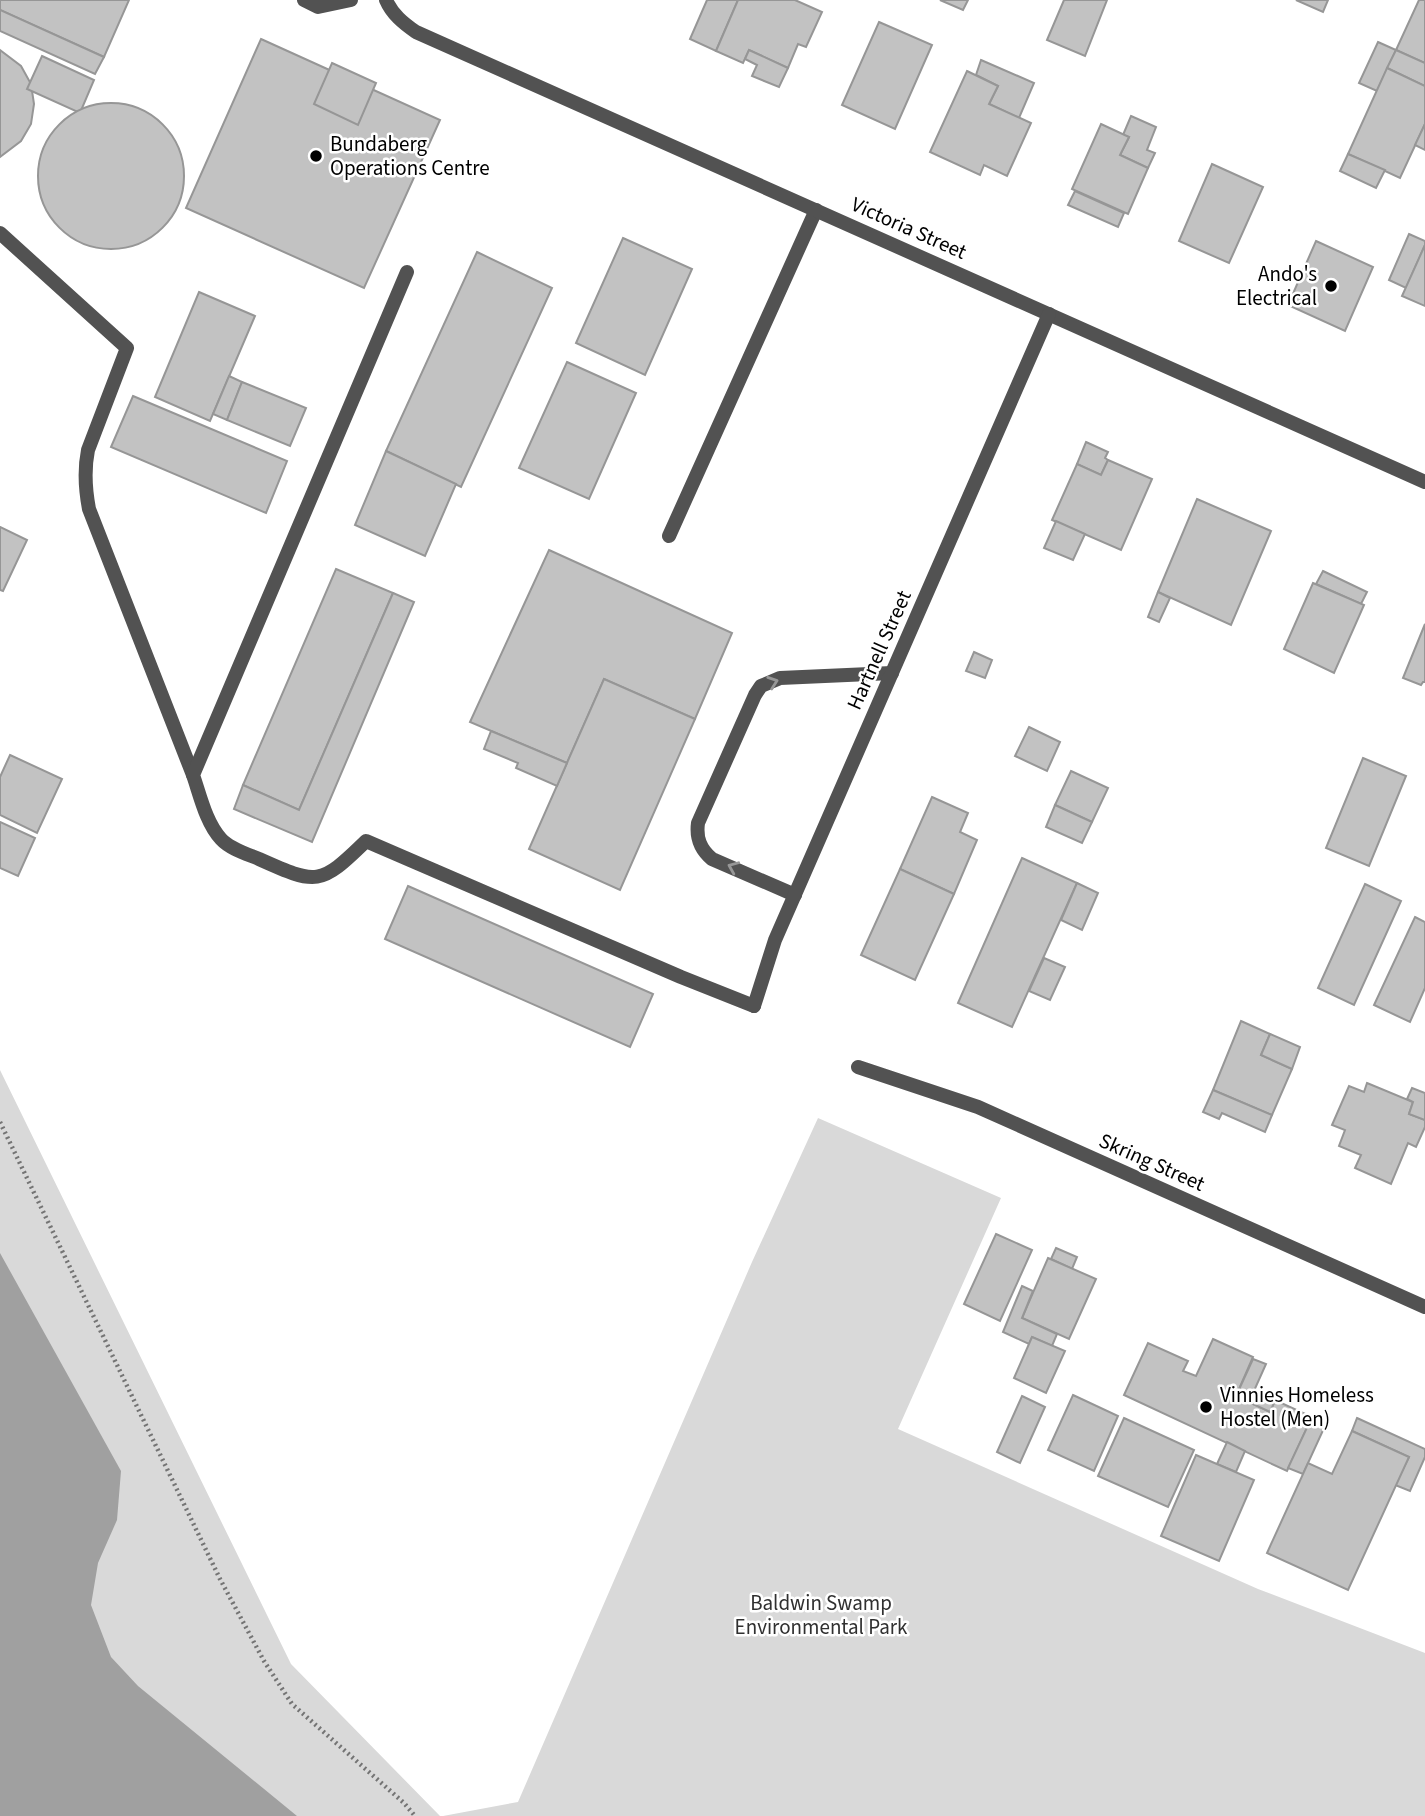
<svg xmlns="http://www.w3.org/2000/svg" width="1425" height="1816" font-family="'Source Sans 3',sans-serif">
	<style>
		.green { fill: #d9d9d9 }
		.water { fill: #a0a0a0 }
		.building { fill: #c2c2c2; stroke: #969696; stroke-width: 2 }
		.lines { fill: none; stroke-linecap: round; stroke-linejoin: round }
		.path { stroke: #747474; stroke-width: 4.5; stroke-dasharray: 2 3.5; stroke-linecap: butt }
		.service { stroke: #525252; stroke-width: 14 }
		.minor { stroke: #525252; stroke-width: 14 }
		.oneway { stroke: #979797 }
		.poi-dot { fill: #000; stroke: #fff; stroke-width: 2.5 }
		.labels { text-anchor: middle; stroke-width: 5; stroke-linejoin: round; paint-order: stroke }
		.poi-label { font-size: 21px; fill: #000; stroke: #fff; text-anchor: start }
		.street-label { font-size: 21px; fill: #000; stroke: #fff }
		.park-label { font-size: 21px; fill: #303030; stroke: #fff }
	</style>
	<rect width="100%" height="100%" fill="#fff"/>
	<!-- green -->
	<g class="green">
		<polygon points="0,1070 291,1664 440,1816 0,1816"/>
		<polygon points="818,1118 1001,1198 898,1429 1258,1589 1425,1653 1425,1816 443,1816 518,1802 752,1262"/>
	</g>
	<!-- water -->
	<polygon class="water" points="0,1253 121,1471 117,1520 98,1563 91,1605 111,1657 138,1686 297,1816 0,1816"/>
	<!-- building -->
	<g class="building">
		<polygon points="0,0 129,0 104,57 0,10"/>
		<polygon points="707,0 738,0 716,51 690,39"/>
		<polygon points="738,0 795,0 822,12 806,47 798,44 788,68 749,50 743,63 716,51"/>
		<polygon points="940,0 968,0 963,10"/>
		<polygon points="1064,0 1107,0 1085,56 1047,40"/>
		<polygon points="1296,0 1328,0 1323,12"/>
		<polygon points="1419,0 1425,0 1425,63 1396,50"/>
		<polygon points="0,10 104,57 95,74 0,31"/>
		<polygon points="879,22 932,45 895,129 842,105"/>
		<polygon points="261,39 440,120 364,288 186,208"/>
		<polygon points="1378,42 1396,50 1377,91 1359,83"/>
		<polygon points="0,50 21,66 31,84 34,104 31,124 21,141 0,157"/>
		<polygon points="749,50 788,68 779,87 752,76 757,65 745,59"/>
		<polygon points="1396,50 1425,63 1425,86 1387,68"/>
		<polygon points="42,56 94,80 80,113 27,89"/>
		<polygon points="981,60 1034,83 1019,118 989,104 998,86 976,75"/>
		<polygon points="332,63 376,83 358,125 314,104"/>
		<polygon points="1387,68 1425,86 1425,124 1400,178 1348,154"/>
		<polygon points="967,71 998,86 989,104 1031,123 1007,176 984,165 980,175 930,152"/>
		<circle cx="111" cy="176" r="73"/>
		<polygon points="1131,116 1156,127 1147,150 1155,153 1148,168 1120,155 1129,137 1123,135"/>
		<polygon points="1101,124 1129,137 1120,155 1148,168 1128,214 1072,189"/>
		<polygon points="1425,124 1425,150 1415,145"/>
		<polygon points="1348,154 1385,170 1376,188 1340,171"/>
		<polygon points="1212,164 1263,187 1229,263 1179,241"/>
		<polygon points="1075,191 1124,213 1118,227 1068,205"/>
		<polygon points="1409,234 1425,241 1425,245 1406,288 1389,280"/>
		<polygon points="623,238 692,269 645,375 576,343"/>
		<polygon points="1316,241 1373,267 1345,331 1288,305"/>
		<polygon points="1425,245 1425,306 1402,296"/>
		<polygon points="477,252 552,288 461,487 386,451"/>
		<polygon points="199,292 255,316 210,421 155,397"/>
		<polygon points="567,362 636,393 589,499 519,468"/>
		<polygon points="229,376 242,382 227,420 213,414"/>
		<polygon points="242,382 306,408 290,446 227,420"/>
		<polygon points="133,396 287,461 266,513 111,447"/>
		<polygon points="1086,442 1108,452 1105,458 1108,460 1101,475 1077,464"/>
		<polygon points="386,451 456,484 425,556 355,525"/>
		<polygon points="1108,460 1152,479 1121,550 1052,520 1077,464 1101,475"/>
		<polygon points="1197,499 1271,531 1231,625 1158,592"/>
		<polygon points="1056,521 1085,534 1073,560 1044,548"/>
		<polygon points="0,527 27,540 3,591 0,590"/>
		<polygon points="549,550 732,633 695,719 604,679 567,763 470,722"/>
		<polygon points="336,569 393,593 299,810 243,785"/>
		<polygon points="1323,571 1367,592 1361,604 1316,584"/>
		<polygon points="1313,583 1364,605 1334,673 1284,649"/>
		<polygon points="1158,592 1170,598 1159,622 1148,617"/>
		<polygon points="393,593 414,602 312,842 234,809 243,785 299,810"/>
		<polygon points="1425,624 1425,682 1423,682 1421,685 1403,678"/>
		<polygon points="974,652 992,660 985,678 966,671"/>
		<polygon points="604,679 695,719 620,890 529,849"/>
		<polygon points="1029,727 1060,742 1047,771 1015,756"/>
		<polygon points="491,731 567,763 557,786 516,768 518,763 484,749"/>
		<polygon points="10,755 62,779 37,833 0,815 0,777"/>
		<polygon points="1363,758 1406,776 1369,866 1326,848"/>
		<polygon points="1071,771 1108,788 1092,822 1055,805"/>
		<polygon points="932,797 968,813 960,832 977,840 954,894 900,869"/>
		<polygon points="1055,805 1092,822 1082,843 1046,827"/>
		<polygon points="0,822 35,838 18,876 0,868"/>
		<polygon points="1022,858 1077,883 1012,1027 958,1003"/>
		<polygon points="900,869 954,894 915,980 861,955"/>
		<polygon points="1077,883 1098,893 1082,930 1061,920"/>
		<polygon points="1365,884 1401,901 1354,1005 1318,988"/>
		<polygon points="408,886 653,994 630,1047 385,939"/>
		<polygon points="1415,917 1425,922 1425,988 1410,1022 1374,1005"/>
		<polygon points="1044,958 1065,967 1050,1000 1029,991"/>
		<polygon points="1241,1021 1270,1034 1261,1055 1292,1069 1272,1115 1213,1090"/>
		<polygon points="1270,1034 1300,1047 1292,1069 1261,1055"/>
		<polygon points="1367,1083 1413,1102 1409,1114 1425,1120 1425,1127 1416,1147 1408,1143 1391,1184 1355,1168 1361,1155 1339,1146 1345,1130 1332,1125 1349,1086 1364,1092"/>
		<polygon points="1412,1088 1425,1093 1425,1120 1409,1114 1413,1102 1407,1099"/>
		<polygon points="1213,1090 1272,1115 1265,1132 1222,1113 1219,1119 1203,1112"/>
		<polygon points="996,1234 1032,1250 1000,1321 964,1304"/>
		<polygon points="1056,1248 1077,1257 1072,1269 1051,1259"/>
		<polygon points="1048,1258 1096,1279 1069,1339 1022,1318"/>
		<polygon points="1022,1286 1033,1291 1022,1318 1057,1334 1052,1346 1032,1337 1029,1344 1003,1332"/>
		<polygon points="1032,1337 1065,1351 1046,1393 1014,1378"/>
		<polygon points="1213,1339 1253,1357 1236,1396 1270,1412 1275,1400 1312,1417 1287,1471 1124,1395 1148,1343 1188,1361 1183,1371 1196,1376"/>
		<polygon points="1253,1359 1266,1364 1253,1393 1274,1403 1270,1412 1236,1396"/>
		<polygon points="1073,1395 1118,1416 1094,1471 1048,1450"/>
		<polygon points="1022,1396 1045,1407 1020,1463 997,1452"/>
		<polygon points="1124,1418 1194,1450 1168,1507 1098,1476"/>
		<polygon points="1357,1418 1425,1449 1425,1457 1410,1491 1395,1485 1409,1457 1352,1431"/>
		<polygon points="1311,1419 1325,1426 1303,1474 1288,1468"/>
		<polygon points="1352,1431 1409,1457 1348,1590 1267,1553 1308,1463 1332,1474"/>
		<polygon points="1227,1442 1245,1451 1236,1472 1217,1464"/>
		<polygon points="1196,1455 1254,1480 1219,1561 1161,1536"/>
	</g>
	<g class="lines">
		<!-- path -->
		<polyline class="path" points="0,1122 220,1579 264,1661 292,1704 404,1803 415,1816"/>
		<!-- service -->
		<g class="service">
			<polyline points="304,0 318,7 351,0"/>
			<path d="M0,233L127,348L88,450C84,470 85,488 89,509L193,775"/>
			<path d="M407,272L193,775C200,795 206,823 221,839C230,849 247,854 259,859C317,885 320,886 366,841L681,977L754,1006"/>
			<polyline points="669,536 816,210"/>
			<path d="M795,895L712,859C700,849 696,838 698,823L755,695L761,686L780,678L892,673"/>
		</g>
		<!-- minor -->
		<g class="minor">
			<path d="M386,0C392,14 403,23 416,32L1425,482"/>
			<polyline points="754,1006 775,940 1049,314"/>
			<polyline points="858,1067 978,1107 1425,1307"/>
		</g>
	</g>
	<!-- one-way arrows -->
	<defs><path id="oneway-chevron" d="M-2-3.5L2.5 0L-2 3.5" fill="none" stroke-width="1.6" stroke-linecap="round" stroke-linejoin="round" transform="scale(1.75)"/></defs>
	<g class="oneway">
		<use href="#oneway-chevron" transform="translate(773 682) rotate(-19)"/>
		<use href="#oneway-chevron" transform="translate(733 867) rotate(-157)"/>
	</g>
	<!-- markers -->
	<g class="poi-dot">
		<circle cx="316" cy="156" r="7"/>
		<circle cx="1331" cy="286" r="7"/>
		<circle cx="1206" cy="1407" r="7"/>
	</g>
	<g class="labels">
		<!-- poi labels -->
		<g class="poi-label">
			<text x="330" y="151">Bundaberg<tspan x="330" dy="24">Operations Centre</tspan></text>
			<text x="1317" y="281" text-anchor="end">Ando's<tspan x="1317" dy="24">Electrical</tspan></text>
			<text x="1220" y="1402">Vinnies Homeless<tspan x="1220" dy="24">Hostel (Men)</tspan></text>
		</g>
		<!-- street labels -->
		<g class="street-label">
			<text transform="translate(909 228) rotate(24)" y="7">Victoria Street</text>
			<text transform="translate(879 650) rotate(-66)" y="7">Hartnell Street</text>
			<text transform="translate(1152 1162) rotate(24)" y="7">Skring Street</text>
		</g>
		<!-- park labels -->
		<g class="park-label">
			<text x="821" y="1610">Baldwin Swamp<tspan x="821" dy="24">Environmental Park</tspan></text>
		</g>
	</g>
</svg>
